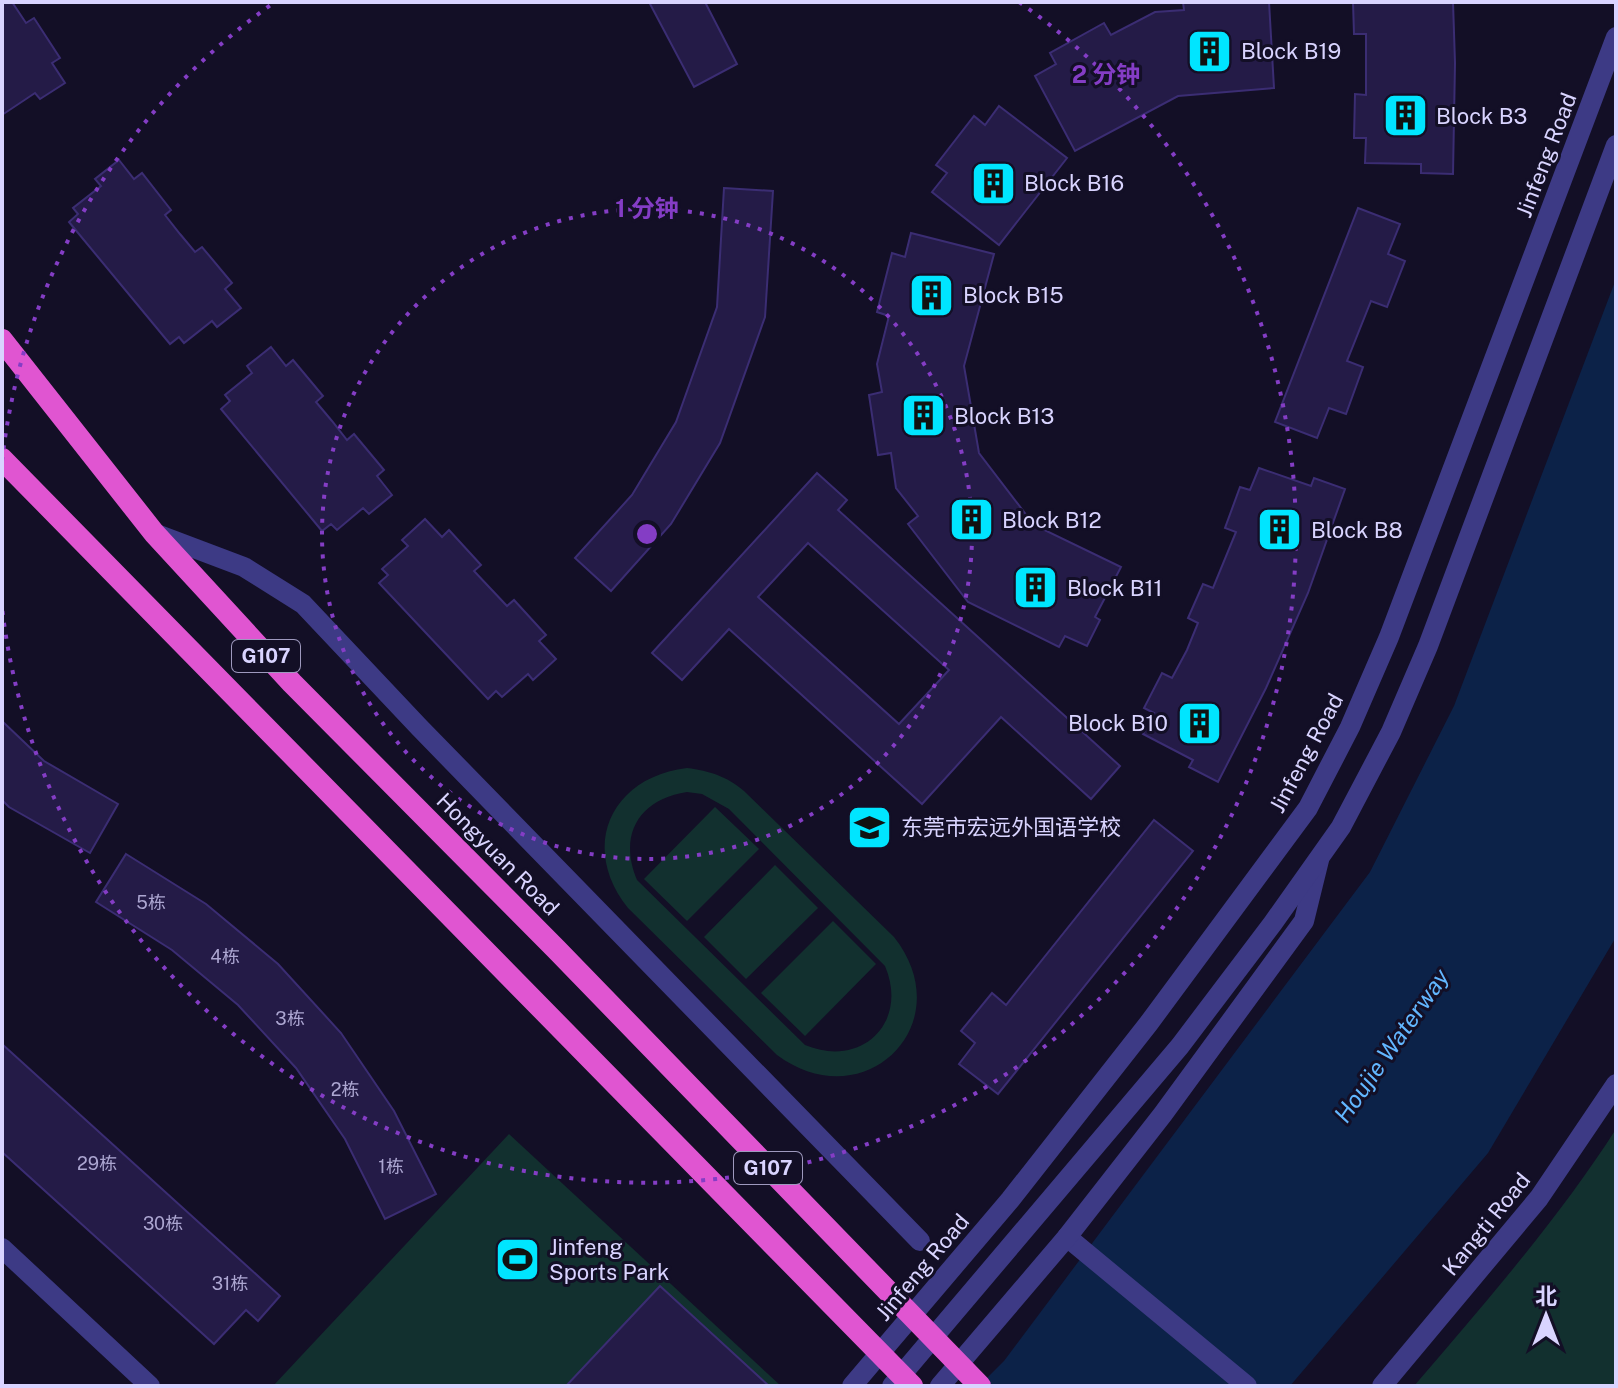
<svg xmlns="http://www.w3.org/2000/svg" width="1618" height="1388" font-family="'Public Sans','Noto Sans SC',sans-serif">
	<style>
		.green { fill: #12302f; fill-rule: evenodd }
		.water { fill: #0c2248 }
		.building { fill: #241b47; stroke: #3b2d73; stroke-width: 2; fill-rule: evenodd }
		.lines { fill: none; stroke-linecap: round; stroke-linejoin: round }
		.minor { stroke: #3d3a85; stroke-width: 20 }
		.tertiary { stroke: #3d3a85; stroke-width: 20 }
		.trunk { stroke: #e055d1; stroke-width: 22 }
		.ring { fill: none; stroke: #843dc5; stroke-width: 4; stroke-dasharray: 4 8 }
		.labels { text-anchor: middle; stroke-width: 6; stroke-linejoin: round; paint-order: stroke }
		.number-label { font-size: 18px; fill: #aca6d1 }
		.shield { fill: #130f26; stroke: #9e99be; stroke-width: 2 }
		.shield-label { font-size: 20px; font-weight: bold; fill: #d9d4ff }
		.poi-label { font-size: 22px; fill: #d9d4ff; stroke: #130f26; text-anchor: start }
		.street-label { font-size: 22px; fill: #d9d4ff; stroke: #130f26 }
		.water-label { font-size: 24px; font-style: italic; fill: #62b6ff; stroke: #130f26 }
		.centre { fill: #843dc5; stroke: #130f26; stroke-width: 4 }
		.ring-label { font-size: 24px; text-anchor: middle; font-weight: bold; fill: #843dc5; stroke: #130f26; stroke-width: 6; stroke-linejoin: round; paint-order: stroke }
	</style>
	<rect width="100%" height="100%" fill="#130f26"/>
	<!-- green -->
	<g class="green">
		<path d="M687,768C710,771 726,776 744,791L894,937C962,1023 865,1120 777,1055L628,908C579,847 611,777 687,768ZM687,792L702,794L729,809L885,966C909,1022 862,1069 805,1045L637,880C618,835 639,799 687,792Z"/>
		<polygon points="715,807 759,849 687,921 644,879"/>
		<polygon points="775,865 818,908 746,979 704,937"/>
		<polygon points="833,921 876,964 805,1036 761,993"/>
		<path d="M1616,1129V1386H1414C1485,1303 1557,1221 1616,1129Z"/>
		<polygon points="509,1134 781,1386 273,1386"/>
	</g>
	<!-- water -->
	<polygon class="water" points="1616,279 1616,937 1488,1153 1290,1386 979,1386 1004,1361 1370,872 1454,706"/>
	<!-- building -->
	<g class="building">
		<polygon points="2,2 12,2 26,23 34,18 60,58 52,63 65,83 40,99 35,93 2,115"/>
		<polygon points="649,2 705,2 737,64 694,87"/>
		<polygon points="1183,2 1269,2 1274,88 1178,96 1075,151 1035,76 1056,64 1050,53 1104,23 1111,35 1155,12 1184,10"/>
		<polygon points="1353,2 1453,2 1455,63 1453,174 1421,173 1421,164 1365,163 1366,138 1354,138 1355,94 1366,95 1366,34 1354,34"/>
		<polygon points="999,106 1067,158 999,245 932,192 947,173 936,165 974,116 985,125"/>
		<polygon points="119,160 134,179 142,173 171,210 165,215 180,234 195,252 202,247 232,283 225,289 241,308 217,327 212,321 184,343 179,337 170,344 69,222 78,214 73,208 101,186 95,179"/>
		<polygon points="724,188 773,191 765,317 720,443 671,524 611,591 575,558 632,495 676,422 717,307"/>
		<polygon points="1358,208 1400,224 1388,254 1405,261 1387,307 1371,301 1347,361 1363,367 1346,414 1329,408 1317,438 1275,422"/>
		<polygon points="911,233 994,254 964,366 979,453 1034,525 1121,567 1095,617 1100,620 1087,646 1065,636 1059,647 968,602 908,524 918,516 896,488 891,453 878,455 869,395 882,392 877,364 889,316 877,312 892,253 905,257"/>
		<polygon points="271,347 286,366 293,360 323,396 316,402 332,421 347,440 354,434 384,470 377,476 392,495 369,514 363,508 337,530 331,524 322,531 221,409 230,401 225,395 252,373 247,366"/>
		<polygon points="1259,468 1311,486 1314,478 1345,489 1308,593 1266,688 1218,782 1189,767 1193,760 1143,734 1154,713 1144,708 1162,673 1172,678 1187,650 1198,623 1188,618 1203,584 1213,588 1236,532 1225,528 1240,487 1250,490"/>
		<path d="M817,473L847,500L838,510L1120,766L1091,799L1001,717L922,804L729,629L682,680L652,653ZM808,543L949,670L899,724L758,597Z"/>
		<polygon points="425,519 442,537 449,530 481,565 474,571 507,606 514,600 546,635 539,641 556,659 533,680 528,674 502,697 496,691 488,699 379,583 388,575 382,569 408,546 402,540"/>
		<polygon points="2,721 44,761 118,804 90,853 9,807 2,800"/>
		<polygon points="1154,820 1193,851 998,1094 959,1064 975,1043 961,1031 992,993 1006,1005"/>
		<polygon points="126,854 206,904 278,964 341,1033 394,1111 436,1194 385,1219 345,1139 296,1068 238,1005 172,950 96,902"/>
		<polygon points="2,1044 280,1296 258,1321 246,1310 214,1344 2,1152"/>
		<polygon points="660,1286 769,1386 566,1386"/>
	</g>
	<g class="lines">
		<!-- minor -->
		<g class="minor">
			<polyline points="154,533 244,567 303,604 419,727 920,1241"/>
			<polyline points="1067,1237 1247,1386"/>
			<polyline points="2,1248 150,1386"/>
			<polyline points="940,1386 1067,1237 1163,1114 1304,921 1319,860"/>
			<polyline points="1382,1386 1539,1198 1616,1084"/>
		</g>
		<!-- tertiary -->
		<g class="tertiary">
			<polyline points="852,1386 1010,1200 1149,1023 1308,808 1350,727 1389,637 1616,37"/>
			<polyline points="892,1386 1180,1046 1273,923 1341,827 1391,732 1428,646 1616,145"/>
		</g>
		<!-- trunk -->
		<g class="trunk">
			<polyline points="2,340 154,533 292,683 556,949 980,1386"/>
			<polyline points="2,459 912,1386"/>
		</g>
	</g>
	<!-- distance rings -->
	<g class="ring">
		<circle cx="647" cy="534" r="325"/>
		<path d="M2 461A649 649 0 0 1 275 2M1019 2A649 649 0 1 1 2 607"/>
	</g>
	<!-- icons -->
	<defs>
		<symbol id="building-square" viewBox="-11 -11 22 22"><rect x="-9" y="-9" width="18" height="18" rx="4" fill="#00e5ff" stroke="#130f26"/><path d="M-4-6H4V6H1V3H-1V6H-4ZM-2.5-4.3h1.7v1.8h-1.7ZM.8-4.3h1.7v1.8H.8ZM-2.5-1h1.7V.8h-1.7ZM.8-1h1.7V.8H.8Z" fill="#111"/></symbol>
		<symbol id="school-square" viewBox="-11 -11 22 22"><rect x="-9" y="-9" width="18" height="18" rx="4" fill="#00e5ff" stroke="#130f26"/><path d="M0-5L7-2L0 1L-7-2ZM-4 1L0 2.5L4 1V4Q0 6-4 4Z" fill="#111"/></symbol>
		<symbol id="stadium-square" viewBox="-11 -11 22 22"><rect x="-9" y="-9" width="18" height="18" rx="4" fill="#00e5ff" stroke="#130f26"/><path d="M0-5a6.5 5 0 1 0 0 10a6.5 5 0 1 0 0-10ZM-3.5-1.8h7v3.6h-7Z" fill="#111"/></symbol>
	</defs>
	<g fill-rule="evenodd">
		<use href="#building-square" x="1184" y="26" width="51" height="51"/>
		<use href="#building-square" x="1380" y="90" width="51" height="51"/>
		<use href="#building-square" x="968" y="158" width="51" height="51"/>
		<use href="#building-square" x="906" y="270" width="51" height="51"/>
		<use href="#building-square" x="898" y="390" width="51" height="51"/>
		<use href="#building-square" x="946" y="494" width="51" height="51"/>
		<use href="#building-square" x="1254" y="504" width="51" height="51"/>
		<use href="#building-square" x="1010" y="562" width="51" height="51"/>
		<use href="#building-square" x="1174" y="698" width="51" height="51"/>
		<use href="#school-square" x="844" y="802" width="51" height="51"/>
		<use href="#stadium-square" x="492" y="1234" width="51" height="51"/>
	</g>
	<g class="labels">
		<!-- number labels -->
		<g class="number-label">
			<text x="151" y="909">5栋</text>
			<text x="225" y="963">4栋</text>
			<text x="290" y="1025">3栋</text>
			<text x="345" y="1096">2栋</text>
			<text x="97" y="1170">29栋</text>
			<text x="391" y="1173">1栋</text>
			<text x="163" y="1230">30栋</text>
			<text x="230" y="1290">31栋</text>
		</g>
		<!-- shield labels -->
		<g class="shield">
			<rect x="232" y="640" width="68" height="32" rx="6"/>
			<rect x="734" y="1152" width="68" height="32" rx="6"/>
		</g>
		<g class="shield-label">
			<text x="266" y="663">G107</text>
			<text x="768" y="1175">G107</text>
		</g>
		<!-- poi labels -->
		<g class="poi-label">
			<text x="1241" y="59">Block B19</text>
			<text x="1436" y="124">Block B3</text>
			<text x="1024" y="191">Block B16</text>
			<text x="963" y="303">Block B15</text>
			<text x="954" y="424">Block B13</text>
			<text x="1002" y="528">Block B12</text>
			<text x="1311" y="538">Block B8</text>
			<text x="1067" y="596">Block B11</text>
			<text x="1168" y="731" text-anchor="end">Block B10</text>
			<text x="901" y="835">东莞市宏远外国语学校</text>
			<text x="549" y="1255">Jinfeng<tspan x="549" dy="25">Sports Park</tspan></text>
		</g>
		<!-- street labels -->
		<g class="street-label">
			<text transform="translate(1546 155) rotate(-69)" y="8">Jinfeng Road</text>
			<text transform="translate(1306 753) rotate(-62)" y="8">Jinfeng Road</text>
			<text transform="translate(498 854) rotate(45)" y="8">Hongyuan Road</text>
			<text transform="translate(1486 1224) rotate(-51)" y="8">Kangti Road</text>
			<text transform="translate(922 1267) rotate(-50)" y="8">Jinfeng Road</text>
		</g>
		<!-- water labels -->
		<g class="water-label">
			<text transform="translate(1392 1046) rotate(-55)" y="8">Houjie Waterway</text>
		</g>
	</g>
	<circle cx="647" cy="534" r="12" class="centre"/>
	<g class="ring-label">
		<text x="1106" y="83">2 分钟</text>
		<text x="647" y="217">1 分钟</text>
	</g>
	<!-- border -->
	<rect width="1618" height="1388" fill="none" stroke="#d9d4ff" stroke-width="8"/>
	<!-- north arrow -->
	<g transform="translate(1546 1316)" stroke="#130f26" stroke-width="6" paint-order="stroke">
	<path d="M0-6L14 30L0 20L-14 30Z" fill="#d9d4ff"/>
	<text y="-12" font-size="22" font-weight="bold" text-anchor="middle" fill="#d9d4ff">北</text>
	</g>
</svg>
